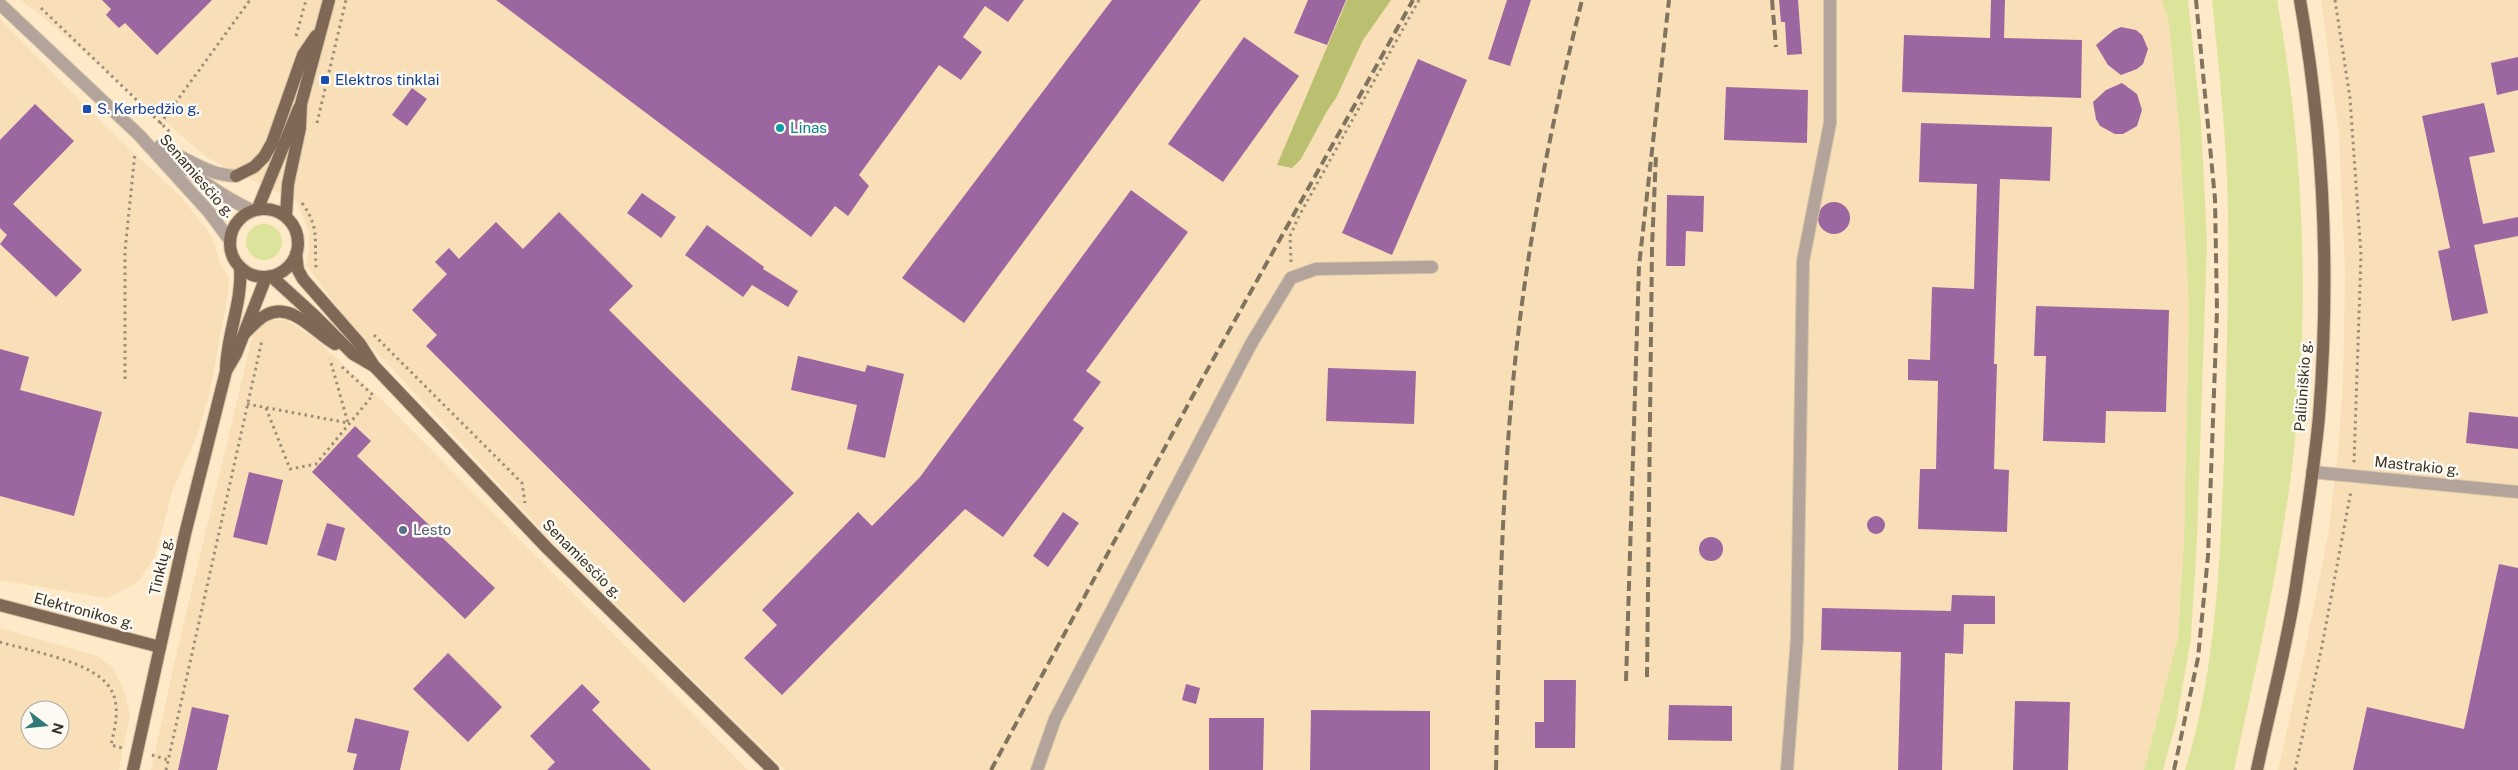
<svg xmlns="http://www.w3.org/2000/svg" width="2518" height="770" font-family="'Public Sans',sans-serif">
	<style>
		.built { fill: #f8dfb8; fill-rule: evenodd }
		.green { fill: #dce39a }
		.forest { fill: #bac070 }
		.building { fill: #9c67a0 }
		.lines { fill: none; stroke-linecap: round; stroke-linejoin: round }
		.minor-casing { stroke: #d7c5a8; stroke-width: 14 }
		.major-casing { stroke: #d7c5a8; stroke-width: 14 }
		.path { stroke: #9c8e77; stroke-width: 3; stroke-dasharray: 2.5 4; stroke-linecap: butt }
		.minor { stroke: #b2a49a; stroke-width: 12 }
		.major { stroke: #806856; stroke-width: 12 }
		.rail { stroke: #80745f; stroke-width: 4; stroke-dasharray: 10 5; stroke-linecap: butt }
		.transit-dot { fill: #1a4fb4; stroke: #fdf9f3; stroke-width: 2 }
		.culture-dot { fill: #0f9aa8; stroke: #fdf9f3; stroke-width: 2 }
		.service-dot { fill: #5c6f8a; stroke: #fdf9f3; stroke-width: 2 }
		.labels { text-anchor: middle; stroke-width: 5; stroke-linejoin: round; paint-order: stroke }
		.transit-label { font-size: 15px; fill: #164399; stroke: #fdf9f3; text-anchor: start }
		.culture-label { font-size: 15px; fill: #0d838f; stroke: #fdf9f3; text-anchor: start }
		.street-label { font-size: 15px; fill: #3a3225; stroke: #fdf9f3 }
		.service-label { font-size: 15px; fill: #4e5e75; stroke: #fdf9f3; text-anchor: start }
	</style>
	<rect width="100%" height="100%" fill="#feeac9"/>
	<!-- built -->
	<g class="built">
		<polygon points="20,0 2162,0 2169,24 2180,137 2189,309 2184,539 2178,637 2144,770 785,770 552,541 346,319 306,265 309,250 309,232 297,202 206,157 44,18"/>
		<polygon points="2321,0 2518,0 2518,770 2278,770 2308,636 2328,536 2338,453 2343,381 2345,274 2339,134"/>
		<polygon points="0,19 103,124 183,199 211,235 220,263 229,277 228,294 210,392 196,438 173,489 155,556 138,582 107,598 0,580"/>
		<polygon points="285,319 313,337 386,404 748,770 151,770 177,651 253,334 265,322"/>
		<path d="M0,628L97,656L113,668L125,693L130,715L119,770H0ZM30,710H60V740H30Z"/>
	</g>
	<!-- green -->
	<g class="green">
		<polygon points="2162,0 2188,0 2201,123 2207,243 2197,538 2191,638 2176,723 2163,770 2144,770 2178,637 2184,539 2189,309 2180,137 2169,24"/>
		<path d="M2212,0H2277C2305,155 2311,318 2291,475C2278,574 2255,672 2234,770H2185C2216,671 2220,562 2224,458C2226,377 2229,295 2228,213C2227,142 2219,71 2212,0Z"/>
		<circle cx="264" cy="242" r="18"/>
	</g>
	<!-- forest -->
	<polygon class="forest" points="1347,0 1391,0 1363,40 1336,98 1327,111 1301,159 1292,168 1277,165"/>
	<!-- building -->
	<g class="building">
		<polygon points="102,0 212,0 157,55 125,23 119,28 106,15 111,9"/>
		<polygon points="496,0 1024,0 1008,22 985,6 963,37 982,52 961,80 939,65 859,175 869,186 848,216 835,206 811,237"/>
		<polygon points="1112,0 1201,0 964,323 902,278"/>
		<polygon points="1308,0 1346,0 1327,45 1294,33"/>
		<polygon points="1507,0 1531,0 1510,66 1488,59"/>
		<polygon points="1779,0 1798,0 1802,54 1787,55 1785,22 1781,22"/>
		<polygon points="1991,0 2005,0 2004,38 2082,40 2081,98 1902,92 1904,35 1990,38"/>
		<polygon points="2121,27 2136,30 2142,35 2148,49 2143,64 2137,69 2121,75 2108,65 2096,45 2114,30"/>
		<polygon points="1244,37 1299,76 1223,182 1168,144"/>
		<polygon points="2518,57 2518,90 2497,95 2491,63"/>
		<polygon points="1418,59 1467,80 1392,255 1342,233"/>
		<polygon points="2122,83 2137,94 2142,110 2137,126 2123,134 2115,134 2100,126 2096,119 2093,102 2106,90"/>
		<polygon points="1726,87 1808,90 1807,143 1724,140"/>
		<polygon points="412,88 427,99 407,126 392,115"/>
		<polygon points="2484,103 2495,152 2469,157 2483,224 2518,217 2518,236 2474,245 2488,313 2452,321 2438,251 2450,248 2422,116"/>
		<polygon points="35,104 74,141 13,204 82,270 56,297 0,244 7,235 0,228 0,140"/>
		<polygon points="1921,123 2052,127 2050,181 2000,179 1994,364 1997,364 1994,469 2009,470 2007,532 1918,529 1920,469 1936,469 1938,381 1908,380 1908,359 1930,360 1932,287 1974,289 1977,184 1919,182"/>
		<polygon points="1131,190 1188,232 1086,371 1101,382 1073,420 1084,428 1003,537 965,509 782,695 744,658 777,625 762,610 858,512 872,526 920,477"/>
		<polygon points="642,193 676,217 661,238 627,213"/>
		<polygon points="1667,195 1704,196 1703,232 1686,231 1685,266 1666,266"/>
		<circle cx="1834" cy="218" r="16"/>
		<polygon points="559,212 633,286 609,310 794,493 684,603 426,346 437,335 412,310 447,274 435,262 449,248 459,259 496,222 523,249"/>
		<polygon points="707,225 764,267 763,269 798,291 788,307 752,285 743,297 685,255"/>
		<polygon points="2036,306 2169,310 2166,412 2106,411 2105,443 2043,441 2046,356 2034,356"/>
		<polygon points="0,349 29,357 20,390 102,412 74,516 0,496"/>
		<polygon points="798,356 865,372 867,365 904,374 885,458 847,449 857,405 791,390"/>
		<polygon points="1328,368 1416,371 1414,424 1326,421"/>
		<polygon points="2469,412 2518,417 2518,449 2466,443"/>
		<polygon points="355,426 371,441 357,456 495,588 465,619 312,472"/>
		<polygon points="249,472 283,480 267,545 233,537"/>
		<polygon points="1063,512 1079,523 1048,567 1033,556"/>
		<circle cx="1876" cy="525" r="9"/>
		<polygon points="327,523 345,528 336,561 317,555"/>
		<circle cx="1711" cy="549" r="12"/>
		<polygon points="2499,564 2518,568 2518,770 2353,770 2367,707 2464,729"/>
		<polygon points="1952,595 1995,596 1995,624 1964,624 1963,654 1945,653 1942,770 1898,770 1901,652 1821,650 1822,608 1951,611"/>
		<polygon points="448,653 502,707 468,742 413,689"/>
		<polygon points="1544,680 1576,680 1575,748 1535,748 1535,722 1544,722"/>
		<polygon points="582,684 600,702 592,710 651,770 547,770 555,762 530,736"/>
		<polygon points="1186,684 1200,688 1196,704 1182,700"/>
		<polygon points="2015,701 2070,702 2068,770 2013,770"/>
		<polygon points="1669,705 1732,706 1732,741 1668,740"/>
		<polygon points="192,707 229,715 217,770 178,770"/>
		<polygon points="1311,710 1430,711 1430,770 1310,770"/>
		<polygon points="355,718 409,731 400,770 353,770 357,754 347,752"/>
		<polygon points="1209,718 1264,718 1263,770 1209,770"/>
	</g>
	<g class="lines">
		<defs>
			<g id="minor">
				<polyline points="0,4 139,135 209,212 229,239"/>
				<path d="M160,146C188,172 217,194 251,210"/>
				<path d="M175,154C196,164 211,175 236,176"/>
				<polyline points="2312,472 2518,492"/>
				<polyline points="1037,770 1055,719 1251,344 1291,278 1316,269 1432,267"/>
				<polyline points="1787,770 1797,638 1803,261 1830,123 1830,0"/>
			</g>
			<g id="major">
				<polyline points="236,176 254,167 264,157 272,143 303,55 316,36"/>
				<polyline points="258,208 299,108"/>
				<circle cx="264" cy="243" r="34"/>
				<polyline points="286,216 288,184 300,128 301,104 329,0"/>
				<polyline points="296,254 298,270 303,279 360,344 374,366 547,548 773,770"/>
				<polyline points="271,276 316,317 353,354 372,365"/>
				<path d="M245,333C251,327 258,319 266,315C292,301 315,333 335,344"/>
				<polyline points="226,371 236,354 266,277"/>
				<polyline points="0,605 160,647"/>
				<path d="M133,770L185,534L226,371C226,336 243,302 240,267"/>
				<path d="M2257,770C2270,707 2288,643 2297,579C2305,525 2314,471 2319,416C2330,278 2324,137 2300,0"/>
			</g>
		</defs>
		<!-- minor casing -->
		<use href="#minor" class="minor-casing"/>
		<!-- major casing -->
		<use href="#major" class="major-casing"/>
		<!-- path -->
		<g class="path">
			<polyline points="2335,0 2350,98 2361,255 2354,463"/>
			<polyline points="41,8 170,132"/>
			<polyline points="296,36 306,0"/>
			<polyline points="317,123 346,0"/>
			<polyline points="160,124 250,0"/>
			<path d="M302,203C320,228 314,239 316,268"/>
			<polyline points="1291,262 1290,236 1299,216 1419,0"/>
			<polyline points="374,335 522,483 525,503"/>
			<polyline points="125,379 125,251 135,153"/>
			<polyline points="247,404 348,423 330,359"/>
			<polyline points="266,408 290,469 316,464 373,395 341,366"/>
			<path d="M0,642C29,651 93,661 110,688C121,705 115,727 111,745L122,748"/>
			<polyline points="152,755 168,760"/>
			<polyline points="166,770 262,340"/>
			<polyline points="2295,770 2322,646 2351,491"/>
		</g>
		<!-- minor -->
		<use href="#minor" class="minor"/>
		<!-- major -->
		<use href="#major" class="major"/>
		<!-- rail -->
		<g class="rail">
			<polyline points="1772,0 1776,47"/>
			<polyline points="1647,677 1652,247 1656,155"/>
			<polyline points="1626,681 1639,266 1669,0"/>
			<polyline points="991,770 1190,401 1413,0"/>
			<path d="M1496,770C1499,631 1501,491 1516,353C1529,233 1553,116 1582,0"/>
			<polyline points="2174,770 2198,658 2208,556 2217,311 2215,199 2196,0"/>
		</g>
	</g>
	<!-- markers -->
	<g class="transit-dot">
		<rect x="320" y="75" width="10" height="10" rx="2.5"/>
		<rect x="82" y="104" width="10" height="10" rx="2.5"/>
	</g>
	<circle class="culture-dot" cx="780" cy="128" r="5"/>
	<circle class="service-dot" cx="403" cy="530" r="5"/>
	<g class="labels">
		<!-- transit labels -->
		<g class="transit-label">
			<text x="335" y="85">Elektros tinklai</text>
			<text x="97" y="114">S. Kerbedžio g.</text>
		</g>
		<!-- culture labels -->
		<g class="culture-label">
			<text x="790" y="133">Linas</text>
		</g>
		<!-- street labels -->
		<g class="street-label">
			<text transform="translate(197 176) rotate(49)" y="5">Senamiesčio g.</text>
			<text transform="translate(2303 386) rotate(-86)" y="5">Paliūniškio g.</text>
			<text transform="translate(2417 466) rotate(6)" y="5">Mastrakio g.</text>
			<text transform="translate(582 559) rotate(45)" y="5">Senamiesčio g.</text>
			<text transform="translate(161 566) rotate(-77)" y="5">Tinklų g.</text>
			<text transform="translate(84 611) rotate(15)" y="5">Elektronikos g.</text>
		</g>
		<!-- service labels -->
		<g class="service-label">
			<text x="413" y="535">Lesto</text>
		</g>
	</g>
	<!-- north arrow -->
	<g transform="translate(45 725) rotate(106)"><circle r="24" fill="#fdf9f3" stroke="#afa9a1"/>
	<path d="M0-4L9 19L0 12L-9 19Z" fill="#2f7976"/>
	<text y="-8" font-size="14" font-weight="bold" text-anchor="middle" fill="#3a3225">N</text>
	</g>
</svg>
